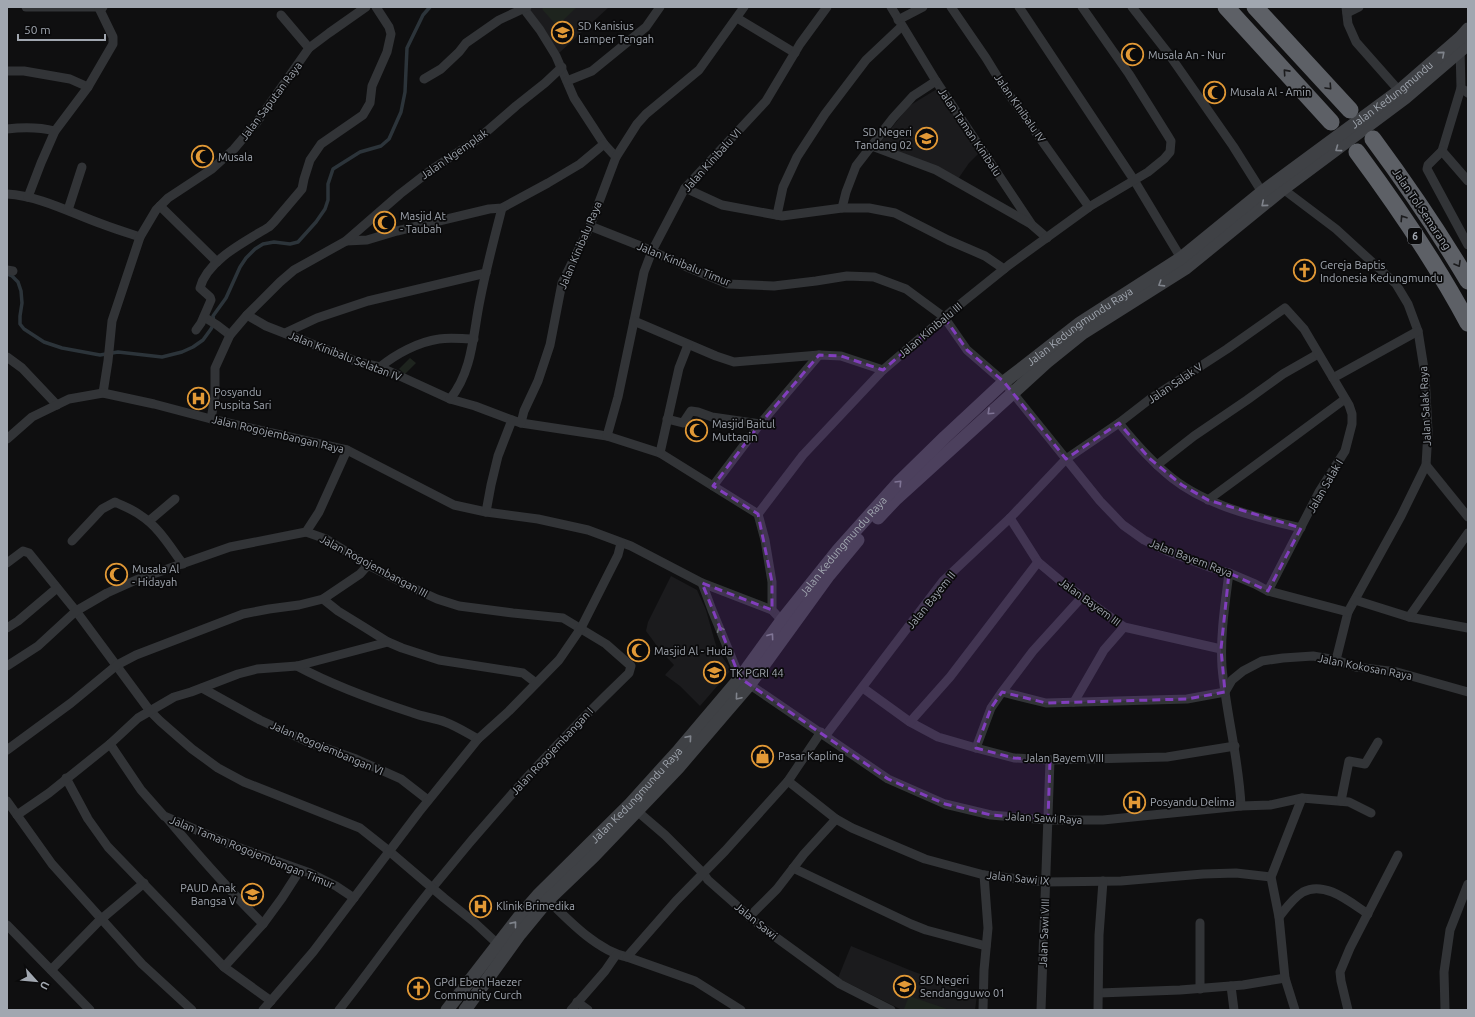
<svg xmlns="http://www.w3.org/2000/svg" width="1475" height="1017" font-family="Ubuntu,sans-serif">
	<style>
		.built { fill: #1b1b1d }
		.green { fill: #1e241e }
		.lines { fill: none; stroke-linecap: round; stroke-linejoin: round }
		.stream { stroke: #2c343a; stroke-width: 3.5 }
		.street { stroke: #323437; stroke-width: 9 }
		.secondary { stroke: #3f4145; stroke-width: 13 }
		.highway { stroke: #5d6066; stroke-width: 17 }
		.oneway { stroke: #7f838b }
		.oneway2 { stroke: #1b1b1d }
		.oneway3 { stroke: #6f737a }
		.marked { fill: #813ebd; fill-opacity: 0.2; stroke: #813ebd; stroke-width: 3; stroke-dasharray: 8 5; stroke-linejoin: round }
		.labels { text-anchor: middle; stroke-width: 3.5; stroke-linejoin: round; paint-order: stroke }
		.shield { fill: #0a0a0b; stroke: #74787e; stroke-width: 1 }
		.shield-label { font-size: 10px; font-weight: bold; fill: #a1a7b0 }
		.poi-label { font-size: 11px; fill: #a1a7b0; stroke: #0a0a0b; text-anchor: start }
		.street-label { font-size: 11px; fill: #a1a7b0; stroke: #0a0a0b }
	</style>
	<rect width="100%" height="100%" fill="#0f0f10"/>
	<!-- built -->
	<g class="built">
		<polygon points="532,7 609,7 559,53 528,11"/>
		<polygon points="937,89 980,152 969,163 958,179 878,145 909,106"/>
		<polygon points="671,576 697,590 706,610 717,649 731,670 700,706 680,686 665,675 674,665 660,650 646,631 648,622"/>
		<polygon points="851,946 912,971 977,995 975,1010 902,1010 838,978"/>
	</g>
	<!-- green -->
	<g class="green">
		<polygon points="544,7 577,7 557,26 542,9"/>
		<polygon points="410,358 416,363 405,374 399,369"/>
		<polygon points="909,996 950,1010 906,1010 904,1009"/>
	</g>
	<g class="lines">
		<!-- stream -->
		<polyline class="stream" points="7,274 12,276 18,282 21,291 22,303 20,316 20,324 24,329 44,342 62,348 100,355 118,352 162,357 182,352 193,347 203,340 211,329 214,323 213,316 226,298 240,267 246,258 255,249 263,244 274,242 290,244 298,242 316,222 325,209 328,200 328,184 333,169 360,152 381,146 389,139 401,112 405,92 407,48 423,15 430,7"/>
		<!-- street -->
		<g class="street">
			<polyline points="26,7 103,7"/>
			<polyline points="891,7 936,81 1032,225 1047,238"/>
			<polyline points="951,7 986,58 1005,89 1089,207"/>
			<polyline points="1019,7 1134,180 1184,263"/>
			<polyline points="1132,7 1168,53 1233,146 1262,192"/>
			<polyline points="1346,7 1348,24 1356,42 1402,94"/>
			<polyline points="524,9 540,30 556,56 574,98 604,144 616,157"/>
			<polyline points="1347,13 1359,7"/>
			<polyline points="281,15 309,48"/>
			<polyline points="737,18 795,53"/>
			<polyline points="898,20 923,7"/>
			<polyline points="1460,48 1461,88 1468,93"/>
			<polyline points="7,71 24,71 70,79 88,87"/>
			<polyline points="424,79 441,69 459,52 466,43 499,20 527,7"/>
			<polyline points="567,81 592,71 646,27 660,7"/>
			<polyline points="1461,88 1442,151 1468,181"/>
			<path d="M7,129C23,127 39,127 55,131"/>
			<polyline points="872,146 936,170 1031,224"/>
			<polyline points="1442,151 1428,165 1427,169 1468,245"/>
			<polyline points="685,188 722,205 782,216 842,208 869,208 895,213 948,240 985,256 1004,269"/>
			<polyline points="1283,189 1336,229 1396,284 1408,304 1418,331 1425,375 1428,431 1426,465 1401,516 1348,612 1336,660"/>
			<path d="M7,194C40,196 71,213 102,224C115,229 128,233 140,237"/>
			<polyline points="28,197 41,163 55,131 88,87 113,44 113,37 99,8"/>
			<polyline points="160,206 217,262"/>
			<polyline points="842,208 846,192 856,166 893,118 913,96 936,81"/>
			<polyline points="68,210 82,167"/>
			<polyline points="777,215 783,187 797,157 825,114 866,60 902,26"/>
			<polyline points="590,226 643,247 687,267 728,284 774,286 816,281 847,276 874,277 906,289 944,317 967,350 1004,382 1100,501 1123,525 1144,540 1167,551 1212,568 1229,573 1255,584 1268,591 1348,612"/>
			<polyline points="346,241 367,240 397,231 489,209 502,208 548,183 580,164 604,144"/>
			<polyline points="7,270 13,271"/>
			<polyline points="247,315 266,326 358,362 380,367 450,399 475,406 512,420"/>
			<polyline points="204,317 217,325 230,335"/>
			<polyline points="634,321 644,272 652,251 685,188 766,101 800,44 827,7"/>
			<path d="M196,330L201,323L211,300L210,297L200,288C207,260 246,241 269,227L274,222L302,189L304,179L310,160L321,144L363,115L370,103L372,86L387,52L391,34L389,27L376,7"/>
			<polyline points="285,333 317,318 368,301 486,273"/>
			<polyline points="7,357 22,368 57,405"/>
			<path d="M380,367C396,354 418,342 439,339C451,337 462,339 474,339"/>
			<polyline points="103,393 108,361 112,321 140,237 156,210 168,198 212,169 234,149 257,122 309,48 329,33 366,7"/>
			<path d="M450,399C473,371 473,333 480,300C486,269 494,239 502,208"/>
			<polyline points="211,419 215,396 215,368 230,335 247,315 280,282 294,270 346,241 400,194 431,170 478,139 516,106 545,83 562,67"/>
			<polyline points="667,419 683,423 691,411 698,412 712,417 760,424"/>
			<polyline points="521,423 607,436 660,453 758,514 765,540 772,582 772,610 785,624"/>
			<path d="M1119,423C1135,443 1152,462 1172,478C1207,506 1259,518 1301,528"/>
			<polyline points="607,436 618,397 634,321 716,356 734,362 819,355 841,356 883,370"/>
			<polyline points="7,439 32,417 69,399 103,393 154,404 211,419 347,450 454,505 486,512 538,519 588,530 631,546 702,583 772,610"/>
			<polyline points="660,453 679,368 688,345"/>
			<polyline points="1157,465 1194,436 1247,400 1283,374 1318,354"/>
			<polyline points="1426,465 1468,517"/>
			<polyline points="713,486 760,424 819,355"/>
			<polyline points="1208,500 1345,399"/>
			<polyline points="486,512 491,485 498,456 512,420 521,423 524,411 538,381 550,345 562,283 590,226 616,157 637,124 646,114 699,70 744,7"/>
			<polyline points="758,514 803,455 883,370 953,310 1009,265 1089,207 1148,172 1164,159 1170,152 1171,141 1168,136 1129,74 1082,7"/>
			<polyline points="1010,518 1038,562 1063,583 1124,627 1221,649"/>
			<polyline points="149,521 175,499"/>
			<path d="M306,532L326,539L368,565L411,587L437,599L459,606L513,613L563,618L606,644L631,666L629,673C559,740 494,811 433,887C400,927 371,970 339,1010"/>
			<path d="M72,541L102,509L115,502C123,506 132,509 140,515C159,527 170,547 183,564"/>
			<polyline points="7,563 23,551 29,553 76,611 150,711 160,721 192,749 218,768 244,782 360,828 389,851 444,898 474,922 502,948"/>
			<path d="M1229,573C1225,604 1220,636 1222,667C1226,714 1239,759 1241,806"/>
			<polyline points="702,583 712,610 740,678 888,779 945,804 991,815 1048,820 1103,820 1241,806 1270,805 1302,798 1349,802 1371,813"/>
			<polyline points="1268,591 1319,492 1345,451 1352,424 1352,414 1349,405 1333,378 1418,331"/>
			<polyline points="323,599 338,611 364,627 388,642 402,648 439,660 523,673 536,683"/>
			<polyline points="1355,600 1409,617 1468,628"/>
			<polyline points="1409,617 1468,533"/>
			<polyline points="7,628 18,621 57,588"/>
			<polyline points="7,666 38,646 76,611 107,593 136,580 230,547 306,532 319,512 347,450"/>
			<path d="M297,666C334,686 373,700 413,713C423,717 435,718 445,722C456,726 467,733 478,739"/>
			<polyline points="202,688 260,720 308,742 356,759 401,779 428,800"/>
			<polyline points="863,688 910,722 938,737 976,748 1014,758 1050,760 1167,757 1235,746"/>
			<polyline points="1002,692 1046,703 1187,699 1225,692 1232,680 1243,671 1262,661 1283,658 1313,656 1336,660 1356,667 1397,672 1468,692"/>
			<polyline points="1074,702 1104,650 1124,627"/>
			<polyline points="910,722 950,677 1038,562"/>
			<polyline points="826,735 943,581 1010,518 1066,459 1119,423 1150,399 1227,349 1285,308 1304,329 1333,378"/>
			<polyline points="110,744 141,790 164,816 229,844 310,873 336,886 354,898"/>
			<polyline points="976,748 991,708 1002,692 1033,651 1082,597"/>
			<polyline points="7,750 71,703 117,665 136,655 243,614 269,609 299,605 323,599 360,574 368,565"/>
			<polyline points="66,778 88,819 108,847 224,967 271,1001"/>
			<polyline points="788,781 836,819 852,828 925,859 984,875 1045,882 1121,881 1203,874 1236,873 1271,877"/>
			<polyline points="7,801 52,864 142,964 192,1010"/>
			<polyline points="1341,801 1349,761 1365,764 1378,742"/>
			<polyline points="637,811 665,835 703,873 708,880 759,925 840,984 891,1010"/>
			<polyline points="17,815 49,793 110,744 138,718 174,697 191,692 238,674 257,669 297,666 388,642"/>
			<path d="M167,818C198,855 229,890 263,924"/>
			<polyline points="793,868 911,924 926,930 986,946"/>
			<path d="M548,900C569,921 598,951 627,957L695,981L741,1010"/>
			<polyline points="749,917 777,889 804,854 836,819"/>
			<path d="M1279,917C1286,908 1293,898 1303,892C1325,880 1351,903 1368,914"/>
			<polyline points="1200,923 1200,989"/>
			<polyline points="7,925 90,1010"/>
			<polyline points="627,957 676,901 725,851 788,781 821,732"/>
			<polyline points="224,967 263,924 282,898 300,870"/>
			<polyline points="51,970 99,921 144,883"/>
			<polyline points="1231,986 1234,1010"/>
			<polyline points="1099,993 1180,990 1243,985 1285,978"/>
			<polyline points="577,1002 588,1010"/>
			<polyline points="263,1010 313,952 419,812 478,739 509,711 559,660 581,628 618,555 621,543"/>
			<polyline points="571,1010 605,971 616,955"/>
			<polyline points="983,1010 984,970 988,928 984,875"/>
			<polyline points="1041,1010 1050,760"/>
			<polyline points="1098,1010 1099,935 1103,881"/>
			<polyline points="1295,1010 1285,978 1279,917 1271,877 1302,798"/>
			<polyline points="1348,1010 1341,981 1340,972 1350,948 1398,855"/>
			<polyline points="1445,1010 1444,972 1450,930 1468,884"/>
		</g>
		<!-- secondary -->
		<g class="secondary">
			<polyline points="878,518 895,500 1047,362 1083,333 1186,268 1283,189 1405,98 1468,44"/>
			<path id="s1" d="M447,1010L519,917L539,894L630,804L679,750L740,678L782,620L838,550L898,483L945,437L1004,382L1080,323L1181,258L1262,192L1399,91L1460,38L1468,29"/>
			<polyline points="465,1010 520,934 548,900 594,856 678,768 725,713 750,684 829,575 858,540"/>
		</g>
		<!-- highway -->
		<g class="highway">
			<polyline points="1226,7 1331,122"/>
			<polyline points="1255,7 1350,110"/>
			<path d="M1373,139C1407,185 1439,232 1468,281"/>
			<path d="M1357,152C1397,206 1436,263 1468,323"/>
		</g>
	</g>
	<!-- one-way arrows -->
	<defs><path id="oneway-chevron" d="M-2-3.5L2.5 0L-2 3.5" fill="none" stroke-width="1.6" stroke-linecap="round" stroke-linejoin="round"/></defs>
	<g class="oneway">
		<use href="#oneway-chevron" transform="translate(1442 54) rotate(-41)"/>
		<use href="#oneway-chevron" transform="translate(1338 149) rotate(144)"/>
		<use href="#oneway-chevron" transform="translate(1264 204) rotate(140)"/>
		<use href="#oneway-chevron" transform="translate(1161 284) rotate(148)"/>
		<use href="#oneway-chevron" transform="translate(990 412) rotate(137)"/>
		<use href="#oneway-chevron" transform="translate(899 483) rotate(-46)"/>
		<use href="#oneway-chevron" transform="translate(771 636) rotate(-54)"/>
		<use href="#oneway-chevron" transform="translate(738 697) rotate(130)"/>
		<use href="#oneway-chevron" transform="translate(689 738) rotate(-49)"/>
		<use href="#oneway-chevron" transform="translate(514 924) rotate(-51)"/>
	</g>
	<g class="oneway2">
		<use href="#oneway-chevron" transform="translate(1286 72) rotate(-132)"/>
		<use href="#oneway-chevron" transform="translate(1329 87) rotate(47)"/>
		<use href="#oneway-chevron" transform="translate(1403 218) rotate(-123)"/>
		<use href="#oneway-chevron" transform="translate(1458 264) rotate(60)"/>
	</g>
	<use class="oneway3" href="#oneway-chevron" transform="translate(720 629) rotate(-113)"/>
	<!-- marked area -->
	<path class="marked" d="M944,317L967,350L1004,382L1066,459L1119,423L1149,458L1182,485L1208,500L1301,528L1268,591L1229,573L1221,649L1225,692L1187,699L1046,703L1002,692L991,708L976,748L1014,758L1050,760L1048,820L991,815L945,804L888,779L740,678L702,583L772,610V582L758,514L713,486L760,424L819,355L841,356L883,370Z"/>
	<!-- icons -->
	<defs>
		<symbol id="school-ring" viewBox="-11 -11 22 22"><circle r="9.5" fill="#0a0a0b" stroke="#e29936" stroke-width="1.5"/><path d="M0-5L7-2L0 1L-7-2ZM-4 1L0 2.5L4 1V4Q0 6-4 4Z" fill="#e29936"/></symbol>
		<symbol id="mosque-ring" viewBox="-11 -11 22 22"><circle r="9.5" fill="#0a0a0b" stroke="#e29936" stroke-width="1.5"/><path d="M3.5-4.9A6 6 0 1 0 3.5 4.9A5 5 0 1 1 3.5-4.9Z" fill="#e29936"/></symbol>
		<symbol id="church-ring" viewBox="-11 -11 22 22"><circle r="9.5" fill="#0a0a0b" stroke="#e29936" stroke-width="1.5"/><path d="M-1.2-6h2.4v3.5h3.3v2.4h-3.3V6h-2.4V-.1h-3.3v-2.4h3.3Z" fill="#e29936"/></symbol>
		<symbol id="hospital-ring" viewBox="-11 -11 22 22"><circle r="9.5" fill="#0a0a0b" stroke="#e29936" stroke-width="1.5"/><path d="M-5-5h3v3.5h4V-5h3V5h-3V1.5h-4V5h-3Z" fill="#e29936"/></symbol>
		<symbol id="shop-ring" viewBox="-11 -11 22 22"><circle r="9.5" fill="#0a0a0b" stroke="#e29936" stroke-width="1.5"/><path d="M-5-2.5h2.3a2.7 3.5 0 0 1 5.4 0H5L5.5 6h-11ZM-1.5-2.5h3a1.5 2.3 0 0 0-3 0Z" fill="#e29936"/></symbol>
	</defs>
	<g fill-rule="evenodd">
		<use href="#school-ring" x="550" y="20" width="25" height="25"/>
		<use href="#mosque-ring" x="1120" y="42" width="25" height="25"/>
		<use href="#mosque-ring" x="1202" y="80" width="25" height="25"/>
		<use href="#school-ring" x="914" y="126" width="25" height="25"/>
		<use href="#mosque-ring" x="190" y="144" width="25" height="25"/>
		<use href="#mosque-ring" x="372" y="210" width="25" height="25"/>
		<use href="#church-ring" x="1292" y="258" width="25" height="25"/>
		<use href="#hospital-ring" x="186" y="386" width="25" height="25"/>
		<use href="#mosque-ring" x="684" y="418" width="25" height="25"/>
		<use href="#mosque-ring" x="104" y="562" width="25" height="25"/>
		<use href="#mosque-ring" x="626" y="638" width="25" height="25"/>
		<use href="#school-ring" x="702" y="660" width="25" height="25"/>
		<use href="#shop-ring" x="750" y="744" width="25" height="25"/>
		<use href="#hospital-ring" x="1122" y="790" width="25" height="25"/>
		<use href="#school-ring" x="240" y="882" width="25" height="25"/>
		<use href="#hospital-ring" x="468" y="894" width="25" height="25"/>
		<use href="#school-ring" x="892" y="974" width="25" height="25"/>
		<use href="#church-ring" x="406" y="976" width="25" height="25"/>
	</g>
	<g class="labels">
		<!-- shield labels -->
		<rect class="shield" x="1408" y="228" width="14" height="16" rx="3"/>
		<g class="shield-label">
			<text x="1415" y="240">6</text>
		</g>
		<!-- poi labels -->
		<g class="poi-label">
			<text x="578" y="30">SD Kanisius<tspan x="578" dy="13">Lamper Tengah</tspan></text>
			<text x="1148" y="59">Musala An - Nur</text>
			<text x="1230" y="96">Musala Al - Amin</text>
			<text x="912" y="136" text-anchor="end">SD Negeri<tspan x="912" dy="13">Tandang 02</tspan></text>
			<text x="218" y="161">Musala</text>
			<text x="400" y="220">Masjid At<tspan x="400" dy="13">- Taubah</tspan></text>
			<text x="1320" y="269">Gereja Baptis<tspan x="1320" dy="13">Indonesia Kedungmundu</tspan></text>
			<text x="214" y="396">Posyandu<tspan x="214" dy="13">Puspita Sari</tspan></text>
			<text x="712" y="428">Masjid Baitul<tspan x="712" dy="13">Muttaqin</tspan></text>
			<text x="132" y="573">Musala Al<tspan x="132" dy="13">- Hidayah</tspan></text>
			<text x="654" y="655">Masjid Al - Huda</text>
			<text x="730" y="677">TK PGRI 44</text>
			<text x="778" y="760">Pasar Kapling</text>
			<text x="1150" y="806">Posyandu Delima</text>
			<text x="236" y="892" text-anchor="end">PAUD Anak<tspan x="236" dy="13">Bangsa V</tspan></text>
			<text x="496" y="910">Klinik Brimedika</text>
			<text x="920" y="984">SD Negeri<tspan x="920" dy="13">Sendangguwo 01</tspan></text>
			<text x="434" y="986">GPdI Eben Haezer<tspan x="434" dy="13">Community Curch</tspan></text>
		</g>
		<!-- street labels -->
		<g class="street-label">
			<text dy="4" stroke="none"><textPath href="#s1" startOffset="1324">Jalan Kedungmundu</textPath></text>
			<text transform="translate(271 101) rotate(-53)" y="4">Jalan Saputan Raya</text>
			<text transform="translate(1020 108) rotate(55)" y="4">Jalan Kinibalu IV</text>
			<text transform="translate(970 132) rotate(56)" y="4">Jalan Taman Kinibalu</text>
			<text transform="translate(454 154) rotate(-35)" y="4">Jalan Ngemplak</text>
			<text transform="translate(712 160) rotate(-48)" y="4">Jalan Kinibalu VI</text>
			<text transform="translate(1422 209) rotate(56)" y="4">Jalan Tol Semarang</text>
			<text transform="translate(580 245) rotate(-67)" y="4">Jalan Kinibalu Raya</text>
			<text transform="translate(684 264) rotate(22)" y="4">Jalan Kinibalu Timur</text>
			<text dy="4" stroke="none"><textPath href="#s1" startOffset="935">Jalan Kedungmundu Raya</textPath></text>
			<text transform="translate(930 330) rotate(-40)" y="4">Jalan Kinibalu III</text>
			<text transform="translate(345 356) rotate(21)" y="4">Jalan Kinibalu Selatan IV</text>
			<text transform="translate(1175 383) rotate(-34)" y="4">Jalan Salak V</text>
			<text transform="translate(1425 406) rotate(-93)" y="4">Jalan Salak Raya</text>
			<text transform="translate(278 434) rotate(13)" y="4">Jalan Rogojembangan Raya</text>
			<text transform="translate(1325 486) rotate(-60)" y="4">Jalan Salak I</text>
			<text dy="4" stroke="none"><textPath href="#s1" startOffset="611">Jalan Kedungmundu Raya</textPath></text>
			<text transform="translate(1191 558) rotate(21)" y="4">Jalan Bayem Raya</text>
			<text transform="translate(374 566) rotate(28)" y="4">Jalan Rogojembangan III</text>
			<text transform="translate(931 600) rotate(-51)" y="4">Jalan Bayem II</text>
			<text transform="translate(1090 602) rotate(36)" y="4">Jalan Bayem III</text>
			<text transform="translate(1365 667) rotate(11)" y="4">Jalan Kokosan Raya</text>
			<text transform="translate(327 748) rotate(23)" y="4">Jalan Rogojembangan VI</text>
			<text transform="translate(552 751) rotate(-47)" y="4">Jalan Rogojembangan I</text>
			<text x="1064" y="762">Jalan Bayem VIII</text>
			<text dy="4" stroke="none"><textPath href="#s1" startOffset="287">Jalan Kedungmundu Raya</textPath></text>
			<text transform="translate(1044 818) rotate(3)" y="4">Jalan Sawi Raya</text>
			<text transform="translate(252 852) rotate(22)" y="4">Jalan Taman Rogojembangan Timur</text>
			<text transform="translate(1018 878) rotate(6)" y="4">Jalan Sawi IX</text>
			<text transform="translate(756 921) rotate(39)" y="4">Jalan Sawi</text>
			<text transform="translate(1044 933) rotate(-88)" y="4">Jalan Sawi VIII</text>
		</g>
	</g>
	<!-- border -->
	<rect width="1475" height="1017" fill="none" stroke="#a1a7b0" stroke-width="16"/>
	<!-- north arrow -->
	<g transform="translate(36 981) rotate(117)" stroke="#0a0a0b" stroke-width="3" paint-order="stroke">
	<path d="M0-3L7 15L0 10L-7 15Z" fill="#a1a7b0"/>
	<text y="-6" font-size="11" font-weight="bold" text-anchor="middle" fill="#a1a7b0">U</text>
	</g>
	<!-- scale -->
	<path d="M18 34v6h87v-6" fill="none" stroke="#a1a7b0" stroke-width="2"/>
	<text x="24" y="34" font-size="12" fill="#a1a7b0" stroke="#0a0a0b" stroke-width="3" paint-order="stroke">50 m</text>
</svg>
